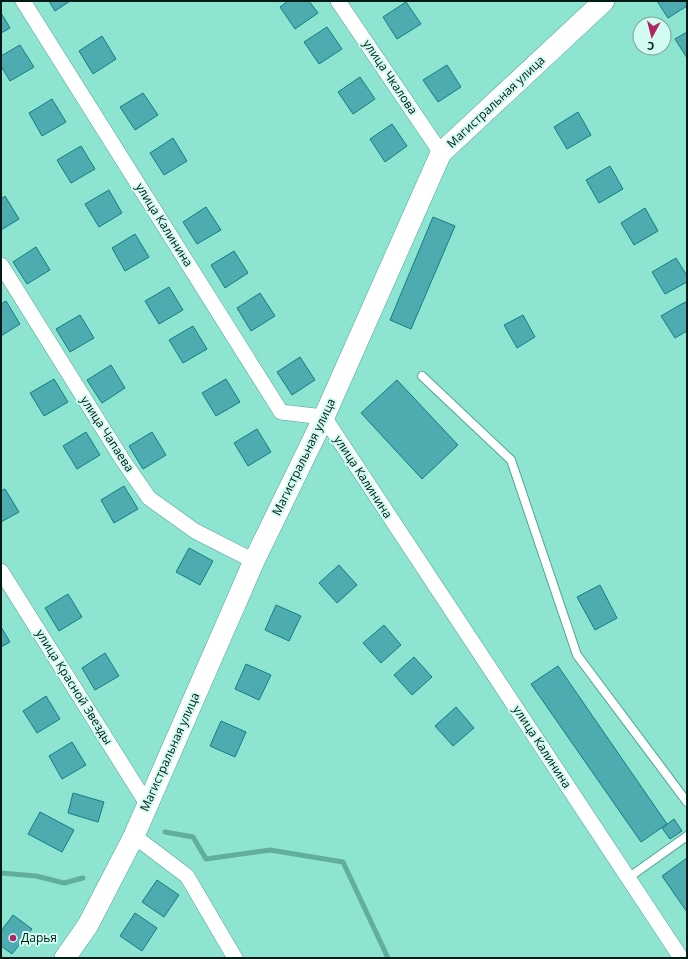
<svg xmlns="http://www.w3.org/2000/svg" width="688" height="959" font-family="'Open Sans',sans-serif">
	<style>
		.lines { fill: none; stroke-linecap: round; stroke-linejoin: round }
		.stream { stroke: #61ae9e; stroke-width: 5 }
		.building { fill: #4eabaf; stroke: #127e82 }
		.lane-casing { stroke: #4da594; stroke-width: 10 }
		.street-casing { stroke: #4da594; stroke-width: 16 }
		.secondary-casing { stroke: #4da594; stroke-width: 22 }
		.lane { stroke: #fff; stroke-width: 8 }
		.street { stroke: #fff; stroke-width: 15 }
		.secondary { stroke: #fff; stroke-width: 21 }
		.poi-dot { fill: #b02563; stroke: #d2fbf2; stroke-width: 1.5 }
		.labels { text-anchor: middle; stroke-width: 4; stroke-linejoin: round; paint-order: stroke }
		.street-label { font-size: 12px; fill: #011b17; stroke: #d2fbf2 }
		.poi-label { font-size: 12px; fill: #011b17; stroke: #d2fbf2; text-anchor: start }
	</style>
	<rect width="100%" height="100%" fill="#8de4d1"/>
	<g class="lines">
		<!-- stream -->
		<g class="stream">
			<polyline points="165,832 193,837 206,859 270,850 343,862 388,958"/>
			<polyline points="1,873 36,876 64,883 83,878"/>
		</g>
	</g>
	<!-- building -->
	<g class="building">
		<polygon points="49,1 70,1 55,11"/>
		<polygon points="288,1 309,1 318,13 295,29 280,7"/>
		<polygon points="657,1 687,1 687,6 668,18"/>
		<polygon points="406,2 421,24 397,39 383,17"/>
		<polygon points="1,13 10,28 1,33"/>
		<polygon points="327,27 342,49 319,64 304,42"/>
		<polygon points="687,32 687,58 675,39"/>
		<polygon points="102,36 116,59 93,74 79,51"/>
		<polygon points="20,45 34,67 10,81 1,66 1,56"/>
		<polygon points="447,65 461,87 438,102 423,80"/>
		<polygon points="360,77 375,99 353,114 338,92"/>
		<polygon points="143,93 158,115 135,130 120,107"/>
		<polygon points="52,99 66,122 42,136 29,113"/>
		<polygon points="578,112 591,135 567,149 554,127"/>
		<polygon points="392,124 407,146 385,162 370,139"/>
		<polygon points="173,138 187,161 164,175 150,153"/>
		<polygon points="81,146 95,169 71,183 57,160"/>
		<polygon points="610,166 623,189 599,203 586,180"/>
		<polygon points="109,190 122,213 99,227 85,204"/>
		<polygon points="5,196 19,219 1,230 1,199"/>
		<polygon points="206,207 221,230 197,244 183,222"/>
		<polygon points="645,208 658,231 634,245 621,223"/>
		<polygon points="433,217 455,226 411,329 390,320"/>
		<polygon points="135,234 149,257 125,271 112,248"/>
		<polygon points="36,247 50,270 27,284 13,262"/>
		<polygon points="234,251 248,273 225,288 211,265"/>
		<polygon points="676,258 687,276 687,282 665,294 652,272"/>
		<polygon points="169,287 183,310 159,324 145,301"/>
		<polygon points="260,293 275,316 251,331 237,308"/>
		<polygon points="6,301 20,324 1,336 1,304"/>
		<polygon points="685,302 687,305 687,331 675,338 661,316"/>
		<polygon points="80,315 94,338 70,352 56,329"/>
		<polygon points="523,315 535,337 517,348 504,325"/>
		<polygon points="193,326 207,349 183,363 169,340"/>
		<polygon points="300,357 315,380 292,395 277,372"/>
		<polygon points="111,365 125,388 102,403 87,380"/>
		<polygon points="54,379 68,402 44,416 30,393"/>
		<polygon points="226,379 240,402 216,416 202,393"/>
		<polygon points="397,380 458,445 422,479 361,413"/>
		<polygon points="257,429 271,452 248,466 234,443"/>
		<polygon points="86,432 100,455 77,469 63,446"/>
		<polygon points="152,432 166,455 143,469 129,446"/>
		<polygon points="124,486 138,509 114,523 101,500"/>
		<polygon points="5,489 19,512 1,522 1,491"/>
		<polygon points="189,548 213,561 200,585 176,572"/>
		<polygon points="339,565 357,585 337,603 319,583"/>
		<polygon points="600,585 617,618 595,630 577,597"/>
		<polygon points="68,594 82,617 59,631 45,608"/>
		<polygon points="276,605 301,616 289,641 265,630"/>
		<polygon points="384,625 401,645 381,663 363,643"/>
		<polygon points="1,627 10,642 1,647"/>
		<polygon points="105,653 119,676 95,690 82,668"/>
		<polygon points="414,657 432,677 412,695 394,675"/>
		<polygon points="246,664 271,675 259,700 235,689"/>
		<polygon points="558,666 667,824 641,842 531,684"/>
		<polygon points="46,696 60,719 37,733 23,711"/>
		<polygon points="456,707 474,728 453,746 435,726"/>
		<polygon points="221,721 246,732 235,757 210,746"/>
		<polygon points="72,742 86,765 62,779 49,756"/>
		<polygon points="73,793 104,802 98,822 68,813"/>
		<polygon points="40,812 74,830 62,852 28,834"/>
		<polygon points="674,819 682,831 670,839 662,828"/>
		<polygon points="687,858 687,912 662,876"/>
		<polygon points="157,880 179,895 164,917 142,902"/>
		<polygon points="135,913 157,928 142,951 120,936"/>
		<polygon points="13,915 32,929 12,954 1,946 1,931"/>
	</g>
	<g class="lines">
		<defs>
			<g id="lane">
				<polyline points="422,376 511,460 577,655 687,802"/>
				<polyline points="628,878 687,836"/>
			</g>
			<g id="street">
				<polyline points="23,1 281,412 324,417 681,958"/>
				<polyline points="338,1 441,153"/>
				<polyline points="1,265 122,459 149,498 195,531 254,561"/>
				<polyline points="1,571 147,804"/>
				<polyline points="134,836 187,876 235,958"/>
			</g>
			<polyline id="secondary" points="65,958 88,925 134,836 254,561 324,417 441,153 604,1"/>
		</defs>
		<!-- lane casing -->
		<use href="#lane" class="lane-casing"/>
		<!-- street casing -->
		<use href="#street" class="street-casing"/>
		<!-- secondary casing -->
		<use href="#secondary" class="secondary-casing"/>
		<!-- lane -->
		<use href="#lane" class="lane"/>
		<!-- street -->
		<use href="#street" class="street"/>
		<!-- secondary -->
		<use href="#secondary" class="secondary"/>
	</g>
	<!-- markers -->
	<circle class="poi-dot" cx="13" cy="938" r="4"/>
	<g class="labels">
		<!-- street labels -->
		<g class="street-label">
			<text transform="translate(390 77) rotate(56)" y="4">улица Чкалова</text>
			<text transform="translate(496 102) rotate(-43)" y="4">Магистральная улица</text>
			<text transform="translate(164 225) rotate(58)" y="4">улица Калинина</text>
			<text transform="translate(107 434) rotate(57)" y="4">улица Чапаева</text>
			<text transform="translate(304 457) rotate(-64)" y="4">Магистральная улица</text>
			<text transform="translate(363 477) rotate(57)" y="4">улица Калинина</text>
			<text transform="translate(74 687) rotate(58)" y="4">улица Красной Звезды</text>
			<text transform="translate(542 747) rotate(57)" y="4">улица Калинина</text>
			<text transform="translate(170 752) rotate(-66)" y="4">Магистральная улица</text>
		</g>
		<!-- poi labels -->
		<g class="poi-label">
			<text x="21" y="942">Дарья</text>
		</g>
	</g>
	<!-- border -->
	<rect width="688" height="959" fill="none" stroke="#011b17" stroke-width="4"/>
	<!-- north arrow -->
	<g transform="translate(652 36) rotate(187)"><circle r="19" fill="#d2fbf2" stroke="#7ea19a"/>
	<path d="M0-3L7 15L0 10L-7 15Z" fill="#b02563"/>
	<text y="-6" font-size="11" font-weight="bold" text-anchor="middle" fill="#011b17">С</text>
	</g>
</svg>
